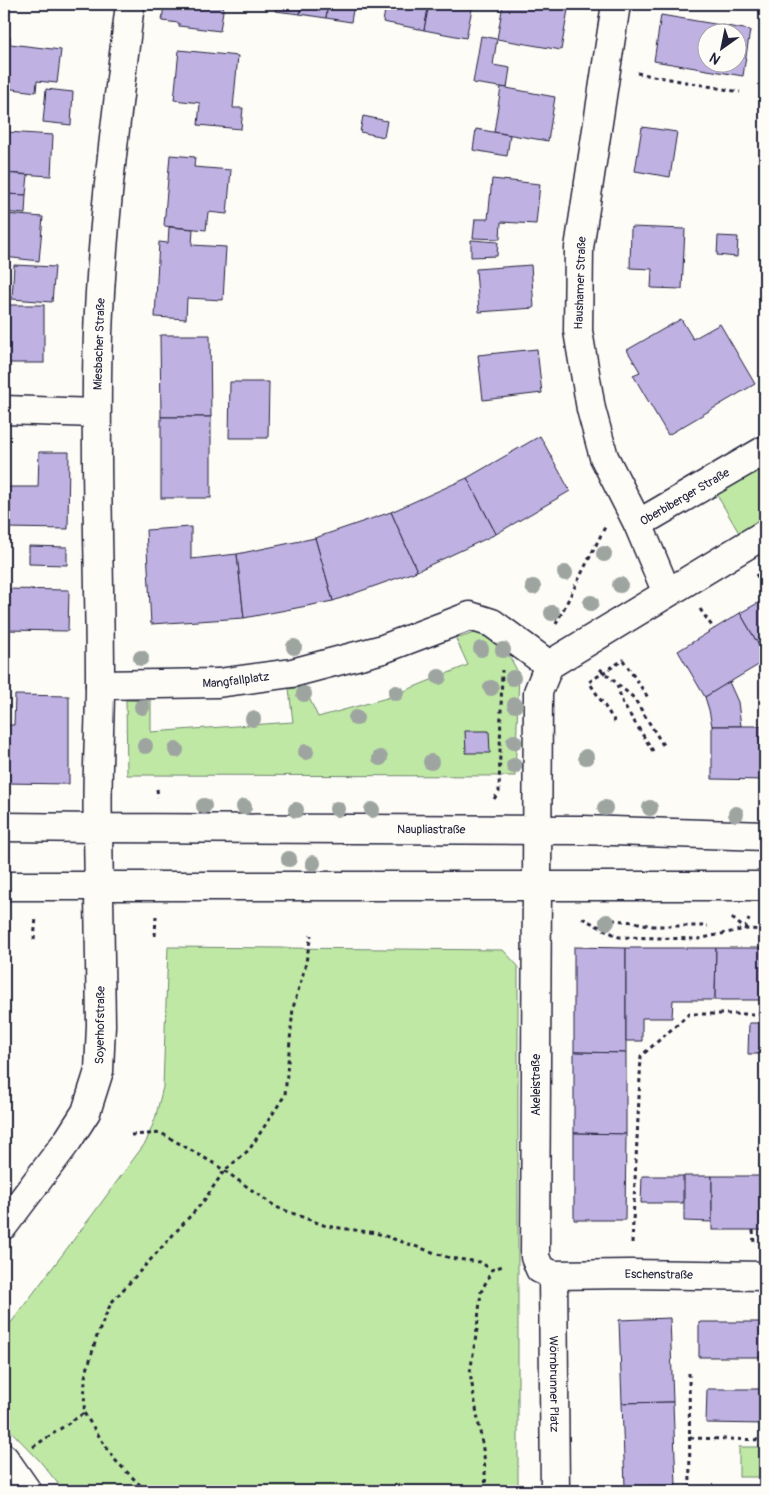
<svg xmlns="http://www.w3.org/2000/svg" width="769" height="1495" font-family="Pangolin,sans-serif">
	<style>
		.green { fill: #bfe8a4; stroke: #708570 }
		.building { fill: #bfb1e2; stroke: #22223b; fill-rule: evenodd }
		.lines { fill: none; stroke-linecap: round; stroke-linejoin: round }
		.minor-casing { stroke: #22223b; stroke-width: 31 }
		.major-casing { stroke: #22223b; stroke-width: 31 }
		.path { stroke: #22223b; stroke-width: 3; stroke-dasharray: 4 4; stroke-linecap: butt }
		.minor { stroke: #fdfcf7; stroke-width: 28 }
		.major { stroke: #fdfcf7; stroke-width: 28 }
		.tree { fill: #9ea5a1 }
		.labels { text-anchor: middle; stroke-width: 4.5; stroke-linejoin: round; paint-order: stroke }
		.street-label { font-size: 12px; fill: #22223b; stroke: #fdfcf7 }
	</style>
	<rect width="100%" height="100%" fill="#fdfcf7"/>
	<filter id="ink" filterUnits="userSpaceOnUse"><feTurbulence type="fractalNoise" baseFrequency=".02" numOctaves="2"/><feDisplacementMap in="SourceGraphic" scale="10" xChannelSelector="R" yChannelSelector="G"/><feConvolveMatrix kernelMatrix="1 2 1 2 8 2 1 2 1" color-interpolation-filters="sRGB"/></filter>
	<g filter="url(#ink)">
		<!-- green -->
		<g class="green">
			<polygon points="765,466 765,517 739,533 717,495"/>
			<polygon points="477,632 505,648 519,674 515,776 127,775 126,700 151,701 151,732 293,722 289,689 304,687 318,717 387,698 468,665 456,639"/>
			<polygon points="168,947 503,950 518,966 518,1491 64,1491 39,1460 4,1424 4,1332 93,1214 146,1142 155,1119 163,1087"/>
			<rect x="739" y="1447" width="26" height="30"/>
		</g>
		<!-- building -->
		<g class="building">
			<polygon points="164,4 224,4 220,31 179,26 179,23 162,21"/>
			<polygon points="276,4 302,4 300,14 275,11"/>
			<polygon points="302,4 328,4 326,18 300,14"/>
			<polygon points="328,4 354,4 351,22 326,18"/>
			<polygon points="386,4 429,4 424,30 383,22"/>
			<polygon points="429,4 473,4 466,38 424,30"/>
			<polygon points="503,4 569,4 561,50 497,39"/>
			<path d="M661,15L750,30L743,76L654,61ZM706,32H736V62H706Z"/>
			<polygon points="4,36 10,37 10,44 61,50 57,83 37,81 36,92 4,88"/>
			<polygon points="481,36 497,39 493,65 510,68 507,88 473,83"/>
			<polygon points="179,50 238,56 233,108 243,108 241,129 198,125 200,103 174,100"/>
			<polygon points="501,87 555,97 548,141 494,132"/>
			<polygon points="46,89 73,92 71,125 43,122"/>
			<polygon points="363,116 387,121 384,137 360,132"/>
			<polygon points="642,127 677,132 670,177 635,171"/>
			<polygon points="476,129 510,135 507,156 473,150"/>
			<polygon points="6,132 53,135 51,176 4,173"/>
			<polygon points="170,155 195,157 194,167 231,170 227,214 208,212 206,230 164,226"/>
			<polygon points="4,173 28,175 26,195 4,194"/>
			<polygon points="492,179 540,184 536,224 501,222 500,239 473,238 475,219 488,219"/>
			<polygon points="4,194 26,195 25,214 4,212"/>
			<polygon points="4,214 43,217 39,261 4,257"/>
			<polygon points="169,227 193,229 192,245 226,247 223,300 187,298 186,319 155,317 159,242 168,243"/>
			<polygon points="631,227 685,229 682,289 651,288 652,269 630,268"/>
			<polygon points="718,236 738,237 737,257 717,255"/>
			<polygon points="471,240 498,242 497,256 471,257"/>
			<polygon points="14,265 55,267 52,302 12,299"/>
			<polygon points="531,265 534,308 479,312 476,269"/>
			<rect x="4" y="305" width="40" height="58"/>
			<polygon points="681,319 693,339 720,324 755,384 668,435 633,375 640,372 627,350"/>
			<polygon points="160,335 210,335 211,417 161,417"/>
			<polygon points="537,349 542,393 483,400 478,355"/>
			<polygon points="230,382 269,382 268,438 229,438"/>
			<rect x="161" y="417" width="50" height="81"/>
			<polygon points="540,436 570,491 496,534 467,478"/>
			<polygon points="39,452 69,452 68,529 4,528 4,487 38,487"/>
			<polygon points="467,478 496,534 417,571 391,512"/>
			<polygon points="391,512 417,571 333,601 315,538"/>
			<polygon points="191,527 191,559 237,554 244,618 151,624 146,530"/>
			<polygon points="315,538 333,601 244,618 237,554"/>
			<polygon points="29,546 67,547 67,565 29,564"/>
			<polygon points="4,589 69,590 68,631 4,630"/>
			<polygon points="765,599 765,656 740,613"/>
			<polygon points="740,613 765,656 765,661 705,697 678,651"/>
			<polygon points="729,682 738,702 741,726 712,726 709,710 705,697"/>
			<polygon points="15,695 69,696 69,784 4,783 4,725 14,725"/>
			<polygon points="712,726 765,726 765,780 712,779"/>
			<polygon points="465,731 489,731 490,753 466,753"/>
			<polygon points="574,947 626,948 626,1053 574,1052"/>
			<polygon points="626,948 716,948 715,1000 673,1000 672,1018 642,1018 642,1041 626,1041"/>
			<polygon points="716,948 765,948 765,1000 715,1000"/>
			<polygon points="749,1023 765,1023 765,1054 748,1054"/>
			<polygon points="574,1052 626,1053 626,1134 574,1133"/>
			<polygon points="574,1133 626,1134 625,1220 574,1220"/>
			<polygon points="642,1176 683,1176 683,1203 641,1203"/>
			<polygon points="684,1176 712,1176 712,1222 684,1221"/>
			<rect x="712" y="1176" width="53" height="54"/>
			<polygon points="670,1318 673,1402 622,1403 619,1320"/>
			<rect x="699" y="1322" width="66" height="35"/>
			<polygon points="707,1389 765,1389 765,1424 706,1423"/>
			<polygon points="673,1402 676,1485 625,1487 622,1403"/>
			<polygon points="676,1485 676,1491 625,1491 625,1487"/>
		</g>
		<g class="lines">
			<defs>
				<g id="minor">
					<path id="s1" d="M130,4C117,113 102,223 98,334C94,450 100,566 100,683C100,731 96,779 98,828L582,830L765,836"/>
					<polyline points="616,4 579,248 578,331 591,409 604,457 638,524 667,593"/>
					<polyline points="4,410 96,413"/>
					<path id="s2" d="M638,524L765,450"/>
					<path id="s3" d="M765,534L549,665L538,692L535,1257L540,1269L553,1275L630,1274L765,1276"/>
					<path id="s4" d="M100,685L218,683L292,673L383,649L470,616L492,623L549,665"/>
					<polyline points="99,886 765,886"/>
					<path id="s5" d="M553,1275L555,1491"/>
					<polyline points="4,1458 27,1491"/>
				</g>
				<g id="major">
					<polyline points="4,827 98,828 101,1025 99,1071 86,1112 68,1140 4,1225"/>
					<polyline points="4,886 99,886"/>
				</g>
			</defs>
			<!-- minor casing -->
			<use href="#minor" class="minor-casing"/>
			<!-- major casing -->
			<use href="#major" class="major-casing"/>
			<!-- path -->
			<g class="path">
				<polyline points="637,73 740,92"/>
				<polyline points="756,574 765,588"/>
				<polyline points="700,609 714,629"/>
				<polyline points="556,624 605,527"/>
				<polyline points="600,669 634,698 663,745"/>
				<polyline points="617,685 623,704 653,751"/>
				<polyline points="615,722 589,682 623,660 649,699"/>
				<polyline points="157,789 158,797"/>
				<polyline points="494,799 499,792 502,670"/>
				<polyline points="582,918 619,937 698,939 745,929 765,930"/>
				<polyline points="732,918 745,929"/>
				<polyline points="604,919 634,922 653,926 708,926"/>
				<polyline points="745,929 749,919"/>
				<polyline points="155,936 156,916"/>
				<polyline points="34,940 36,917"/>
				<polyline points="131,1135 161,1133 215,1164 276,1207 326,1226 376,1233 450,1258 480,1262 492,1270"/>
				<polyline points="753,1230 754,1244"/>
				<polyline points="632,1243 641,1056 689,1014 765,1014"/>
				<polyline points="689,1373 690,1491"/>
				<polyline points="690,1438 765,1440"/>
				<polyline points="33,1447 84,1413"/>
				<polyline points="146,1491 114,1459 84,1413 85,1377 97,1336 111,1303 203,1202 224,1171 249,1150 285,1095 293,1008 305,967 311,935"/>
				<polyline points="486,1491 484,1455 470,1373 477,1329 481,1292 492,1270 505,1265"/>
			</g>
			<!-- minor -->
			<use href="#minor" class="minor"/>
			<!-- major -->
			<use href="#major" class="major"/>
		</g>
		<!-- trees -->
		<g class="tree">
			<circle cx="604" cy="554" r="8"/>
			<circle cx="565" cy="573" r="8"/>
			<circle cx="620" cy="585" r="8"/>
			<circle cx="533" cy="587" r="8"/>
			<circle cx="591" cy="603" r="8"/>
			<circle cx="552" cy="613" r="8"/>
			<circle cx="294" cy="647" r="8"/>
			<circle cx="481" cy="649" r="8"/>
			<circle cx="503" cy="650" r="8"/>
			<circle cx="141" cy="658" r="8"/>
			<circle cx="439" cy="677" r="8"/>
			<circle cx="513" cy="678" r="8"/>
			<circle cx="491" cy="688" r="8"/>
			<circle cx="396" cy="693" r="8"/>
			<circle cx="304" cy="694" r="8"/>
			<circle cx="515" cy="705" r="8"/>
			<circle cx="142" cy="707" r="8"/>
			<circle cx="356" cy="718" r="8"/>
			<circle cx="253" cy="719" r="8"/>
			<circle cx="514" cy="742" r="8"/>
			<circle cx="145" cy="746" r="8"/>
			<circle cx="176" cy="750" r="8"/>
			<circle cx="306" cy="752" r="8"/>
			<circle cx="586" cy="757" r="8"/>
			<circle cx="380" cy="758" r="8"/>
			<circle cx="431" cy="762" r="8"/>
			<circle cx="514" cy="766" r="8"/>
			<circle cx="204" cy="806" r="8"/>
			<circle cx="244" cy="807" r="8"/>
			<circle cx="605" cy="808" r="8"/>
			<circle cx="650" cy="808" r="8"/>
			<circle cx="337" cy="809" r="8"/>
			<circle cx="296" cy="810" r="8"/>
			<circle cx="372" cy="810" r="8"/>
			<circle cx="736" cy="814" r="8"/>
			<circle cx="289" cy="859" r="8"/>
			<circle cx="313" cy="863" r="8"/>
			<circle cx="607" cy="922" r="8"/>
		</g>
	</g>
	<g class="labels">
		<!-- street labels -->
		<g class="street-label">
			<text transform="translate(580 283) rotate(-88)" y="4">Haushamer Straße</text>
			<text transform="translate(99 344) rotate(-88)" y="4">Miesbacher Straße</text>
			<text dy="4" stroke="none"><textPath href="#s2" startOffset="54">Oberbiberger Straße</textPath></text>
			<text dy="4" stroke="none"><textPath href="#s4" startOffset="136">Mangfallplatz</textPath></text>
			<text dy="4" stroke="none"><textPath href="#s1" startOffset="1159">Naupliastraße</textPath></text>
			<text transform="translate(100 1025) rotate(-89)" y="4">Soyerhofstraße</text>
			<text transform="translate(536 1085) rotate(-90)" y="4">Akeleistraße</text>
			<text dy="4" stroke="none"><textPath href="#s3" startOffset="980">Eschenstraße</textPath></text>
			<text dy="4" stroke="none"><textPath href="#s5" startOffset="109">Wörnbrunner Platz</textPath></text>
		</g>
	</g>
	<!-- margin -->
	<rect width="769" height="1495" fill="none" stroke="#fdfcf7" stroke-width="20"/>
	<rect x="10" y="10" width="749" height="1475" fill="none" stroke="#22223b" stroke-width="2" filter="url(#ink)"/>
	<!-- north arrow -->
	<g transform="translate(722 48) rotate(213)"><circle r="24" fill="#fdfcf7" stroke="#a5a5ac"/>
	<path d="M0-4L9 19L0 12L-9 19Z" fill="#22223b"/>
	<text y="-8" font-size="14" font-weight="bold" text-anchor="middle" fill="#22223b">N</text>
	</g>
</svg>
